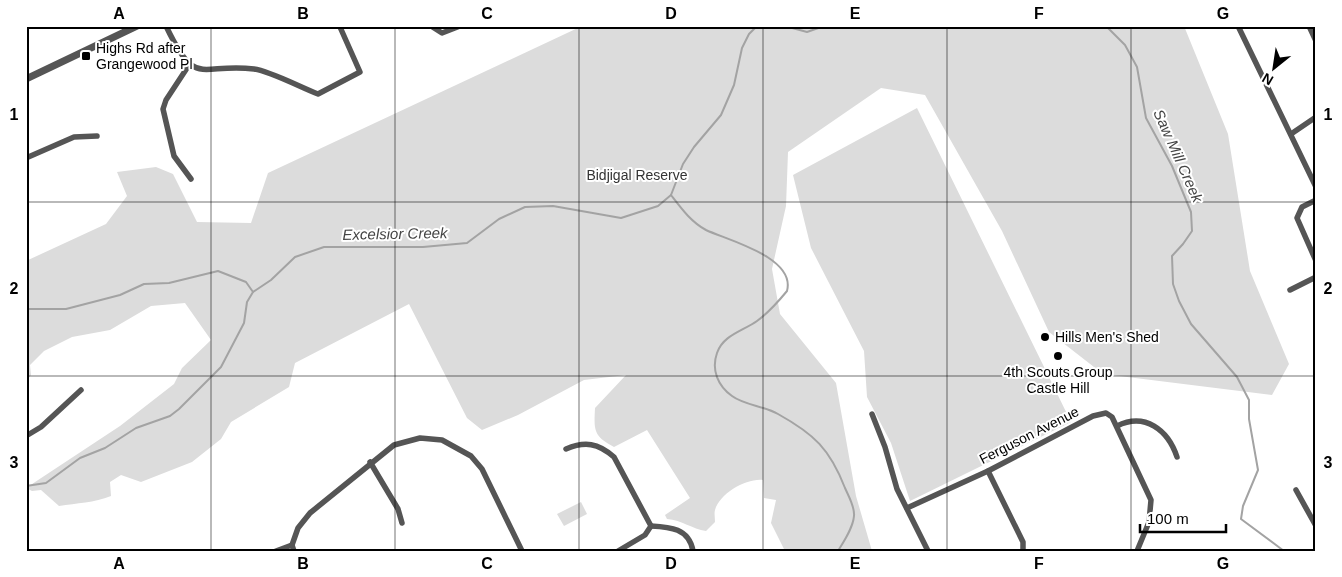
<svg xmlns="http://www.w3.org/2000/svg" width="1342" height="577" font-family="Arial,sans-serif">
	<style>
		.green { fill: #dcdcdc }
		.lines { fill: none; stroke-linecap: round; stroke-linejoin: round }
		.stream { stroke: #a3a3a3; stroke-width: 2 }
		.minor { stroke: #555; stroke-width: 5.5 }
		.tertiary { stroke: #555; stroke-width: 7 }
		.grid { fill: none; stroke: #000; stroke-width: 1; stroke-opacity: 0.55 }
		.poi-dot { fill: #000; stroke: #fff; stroke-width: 2 }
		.labels { text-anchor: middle; stroke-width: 4; stroke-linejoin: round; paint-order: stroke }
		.poi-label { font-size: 14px; fill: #000; stroke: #fff; text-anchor: start }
		.park-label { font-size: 14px; fill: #333; stroke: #fff }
		.street-label { font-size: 14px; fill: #000; stroke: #fff }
		.water-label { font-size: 15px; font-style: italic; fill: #444; stroke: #fff }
		.neatline { fill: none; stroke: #000; stroke-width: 2 }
		.grid-label { font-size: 16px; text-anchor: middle; font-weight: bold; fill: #000 }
	</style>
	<rect width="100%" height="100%" fill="#fff"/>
	<!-- green -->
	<g class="green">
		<path d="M582,26H1184L1228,134L1250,271L1289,364L1272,395L1103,374L1049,332L1002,231L925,95L881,88L788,152L786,206L772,269L780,314L836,383L856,496L872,551H785L771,523L776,500L764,498L763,480C747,478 720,493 715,510C714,513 715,518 715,522L706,531C692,529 682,520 667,519L665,515L690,498L647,430L614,447C593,436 594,430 595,408L626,375L584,380L518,415L482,430L467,418L409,304L295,363L289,387L231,422L221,439L192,462L141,482L121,475L110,482L111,496C94,503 77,503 59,506L41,490L32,491L26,488L120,426L174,384L182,368L211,340L185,303L151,306L110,330L72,337L44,351L30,365L31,375L26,382V261L106,224L127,196L117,172L156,167L173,174L197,222L251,223L268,173Z"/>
		<polygon points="917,108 1071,422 910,501 891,443 867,397 864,351 811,248 793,175"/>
		<polygon points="581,502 587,514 564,526 557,514"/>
	</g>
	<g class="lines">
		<!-- stream -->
		<g class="stream">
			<polyline points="785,26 807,32 824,26"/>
			<polyline points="1106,26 1125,45 1137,67 1146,118 1172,166 1191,212 1192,231 1183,244 1172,256 1173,284 1179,301 1191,324 1237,377 1249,400 1249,419 1258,470 1243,506 1241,519 1284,551"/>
			<path d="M671,195C681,208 691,222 706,230C727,240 796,257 787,291C778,302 768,313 757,321C743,331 723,335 717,353C711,370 718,386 732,396C744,405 764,406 778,414C814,434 830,449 845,488C849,497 855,507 854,516C853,528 844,541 838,551"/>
			<polyline points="26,309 66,309 120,295 144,284 169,283 218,271 246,282 253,292 271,280 295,257 324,247 423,247 467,243 499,219 525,207 553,206 621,218 658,206 671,195 683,164 694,147 721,115 734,85 742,48 749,34 757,26"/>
			<polyline points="26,486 46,483 80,458 105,448 136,428 170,416 179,409 221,367 244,323 247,302 253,292"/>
		</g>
		<!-- minor -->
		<g class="minor">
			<path d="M166,26C196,89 198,63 254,69C270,71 302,88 318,94L360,72L340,27"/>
			<polyline points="431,26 442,33 460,26"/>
			<polyline points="1238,26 1316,187"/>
			<polyline points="1309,26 1316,41"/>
			<polyline points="189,65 166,100 163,109 174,156 191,179"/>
			<polyline points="1291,134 1316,117"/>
			<polyline points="26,158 74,137 97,136"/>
			<polyline points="1316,200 1302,207 1297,218 1316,261"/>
			<polyline points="1290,290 1316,277"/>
			<polyline points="872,414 885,447 897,489 928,551"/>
			<path d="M1117,426C1145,412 1168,430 1177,457"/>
			<polyline points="26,436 41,427 81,390"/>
			<path d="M566,449C585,441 598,443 614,457L651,526L645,535L618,551"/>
			<polyline points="370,462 398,509 402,523"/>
			<polyline points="988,471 1023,542 1023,551"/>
			<polyline points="1296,490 1316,526"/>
			<polyline points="907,508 988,471 1093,416 1106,413 1112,417 1151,500 1149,522 1137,551"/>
			<path d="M651,526C670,527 689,528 693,551"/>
			<polyline points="276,551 292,545"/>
			<polyline points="294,551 292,545 298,528 310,513 394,445 420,438 442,440 471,456 482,469 522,551"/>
		</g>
		<!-- tertiary -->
		<polyline class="tertiary" points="26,79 137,26"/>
	</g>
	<!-- grid -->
	<path class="grid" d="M211,26V551M395,26V551M579,26V551M763,26V551M947,26V551M1131,26V551M26,202H1316M26,376H1316"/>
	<!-- markers -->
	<g class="poi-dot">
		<rect x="81" y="51" width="10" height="10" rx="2.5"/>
		<circle cx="1045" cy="337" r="5"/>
		<circle cx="1058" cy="356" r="5"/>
	</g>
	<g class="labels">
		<!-- poi labels -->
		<g class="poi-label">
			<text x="96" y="53">Highs Rd after<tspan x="96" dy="16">Grangewood Pl</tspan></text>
			<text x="1055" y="342">Hills Men's Shed</text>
			<text x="1058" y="377" text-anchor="middle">4th Scouts Group<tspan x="1058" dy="16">Castle Hill</tspan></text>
		</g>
		<!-- park labels -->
		<g class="park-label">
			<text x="637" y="180">Bidjigal Reserve</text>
		</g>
		<!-- street labels -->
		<g class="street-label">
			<text transform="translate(1029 435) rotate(-27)" y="5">Ferguson Avenue</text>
		</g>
		<!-- water labels -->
		<g class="water-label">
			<text transform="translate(1178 156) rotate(66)" y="5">Saw Mill Creek</text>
			<text transform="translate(395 234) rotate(-1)" y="5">Excelsior Creek</text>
		</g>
	</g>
	<!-- border -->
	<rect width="1342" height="577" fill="none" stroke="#ffffff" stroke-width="55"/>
	<!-- north arrow -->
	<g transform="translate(1274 68) rotate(210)" stroke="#ffffff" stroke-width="4" paint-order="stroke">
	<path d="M0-4L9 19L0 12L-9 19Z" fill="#000000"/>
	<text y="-8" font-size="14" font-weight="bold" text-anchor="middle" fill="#000000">N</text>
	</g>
	<!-- scale -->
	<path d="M1140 524v8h86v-8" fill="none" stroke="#000000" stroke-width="2.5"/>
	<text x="1147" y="524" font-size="15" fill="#000000" stroke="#ffffff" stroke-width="4" paint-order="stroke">100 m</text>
	<rect x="28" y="28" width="1286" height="522" class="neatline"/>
	<g class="grid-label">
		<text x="119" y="19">A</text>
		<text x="303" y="19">B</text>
		<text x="487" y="19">C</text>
		<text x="671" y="19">D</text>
		<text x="855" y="19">E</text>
		<text x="1039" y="19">F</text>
		<text x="1223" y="19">G</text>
		<text x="14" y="120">1</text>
		<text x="1328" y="120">1</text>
		<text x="14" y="294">2</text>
		<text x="1328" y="294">2</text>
		<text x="14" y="468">3</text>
		<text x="1328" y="468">3</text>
		<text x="119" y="569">A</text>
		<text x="303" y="569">B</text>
		<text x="487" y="569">C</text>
		<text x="671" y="569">D</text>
		<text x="855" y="569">E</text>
		<text x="1039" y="569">F</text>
		<text x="1223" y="569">G</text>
	</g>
</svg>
